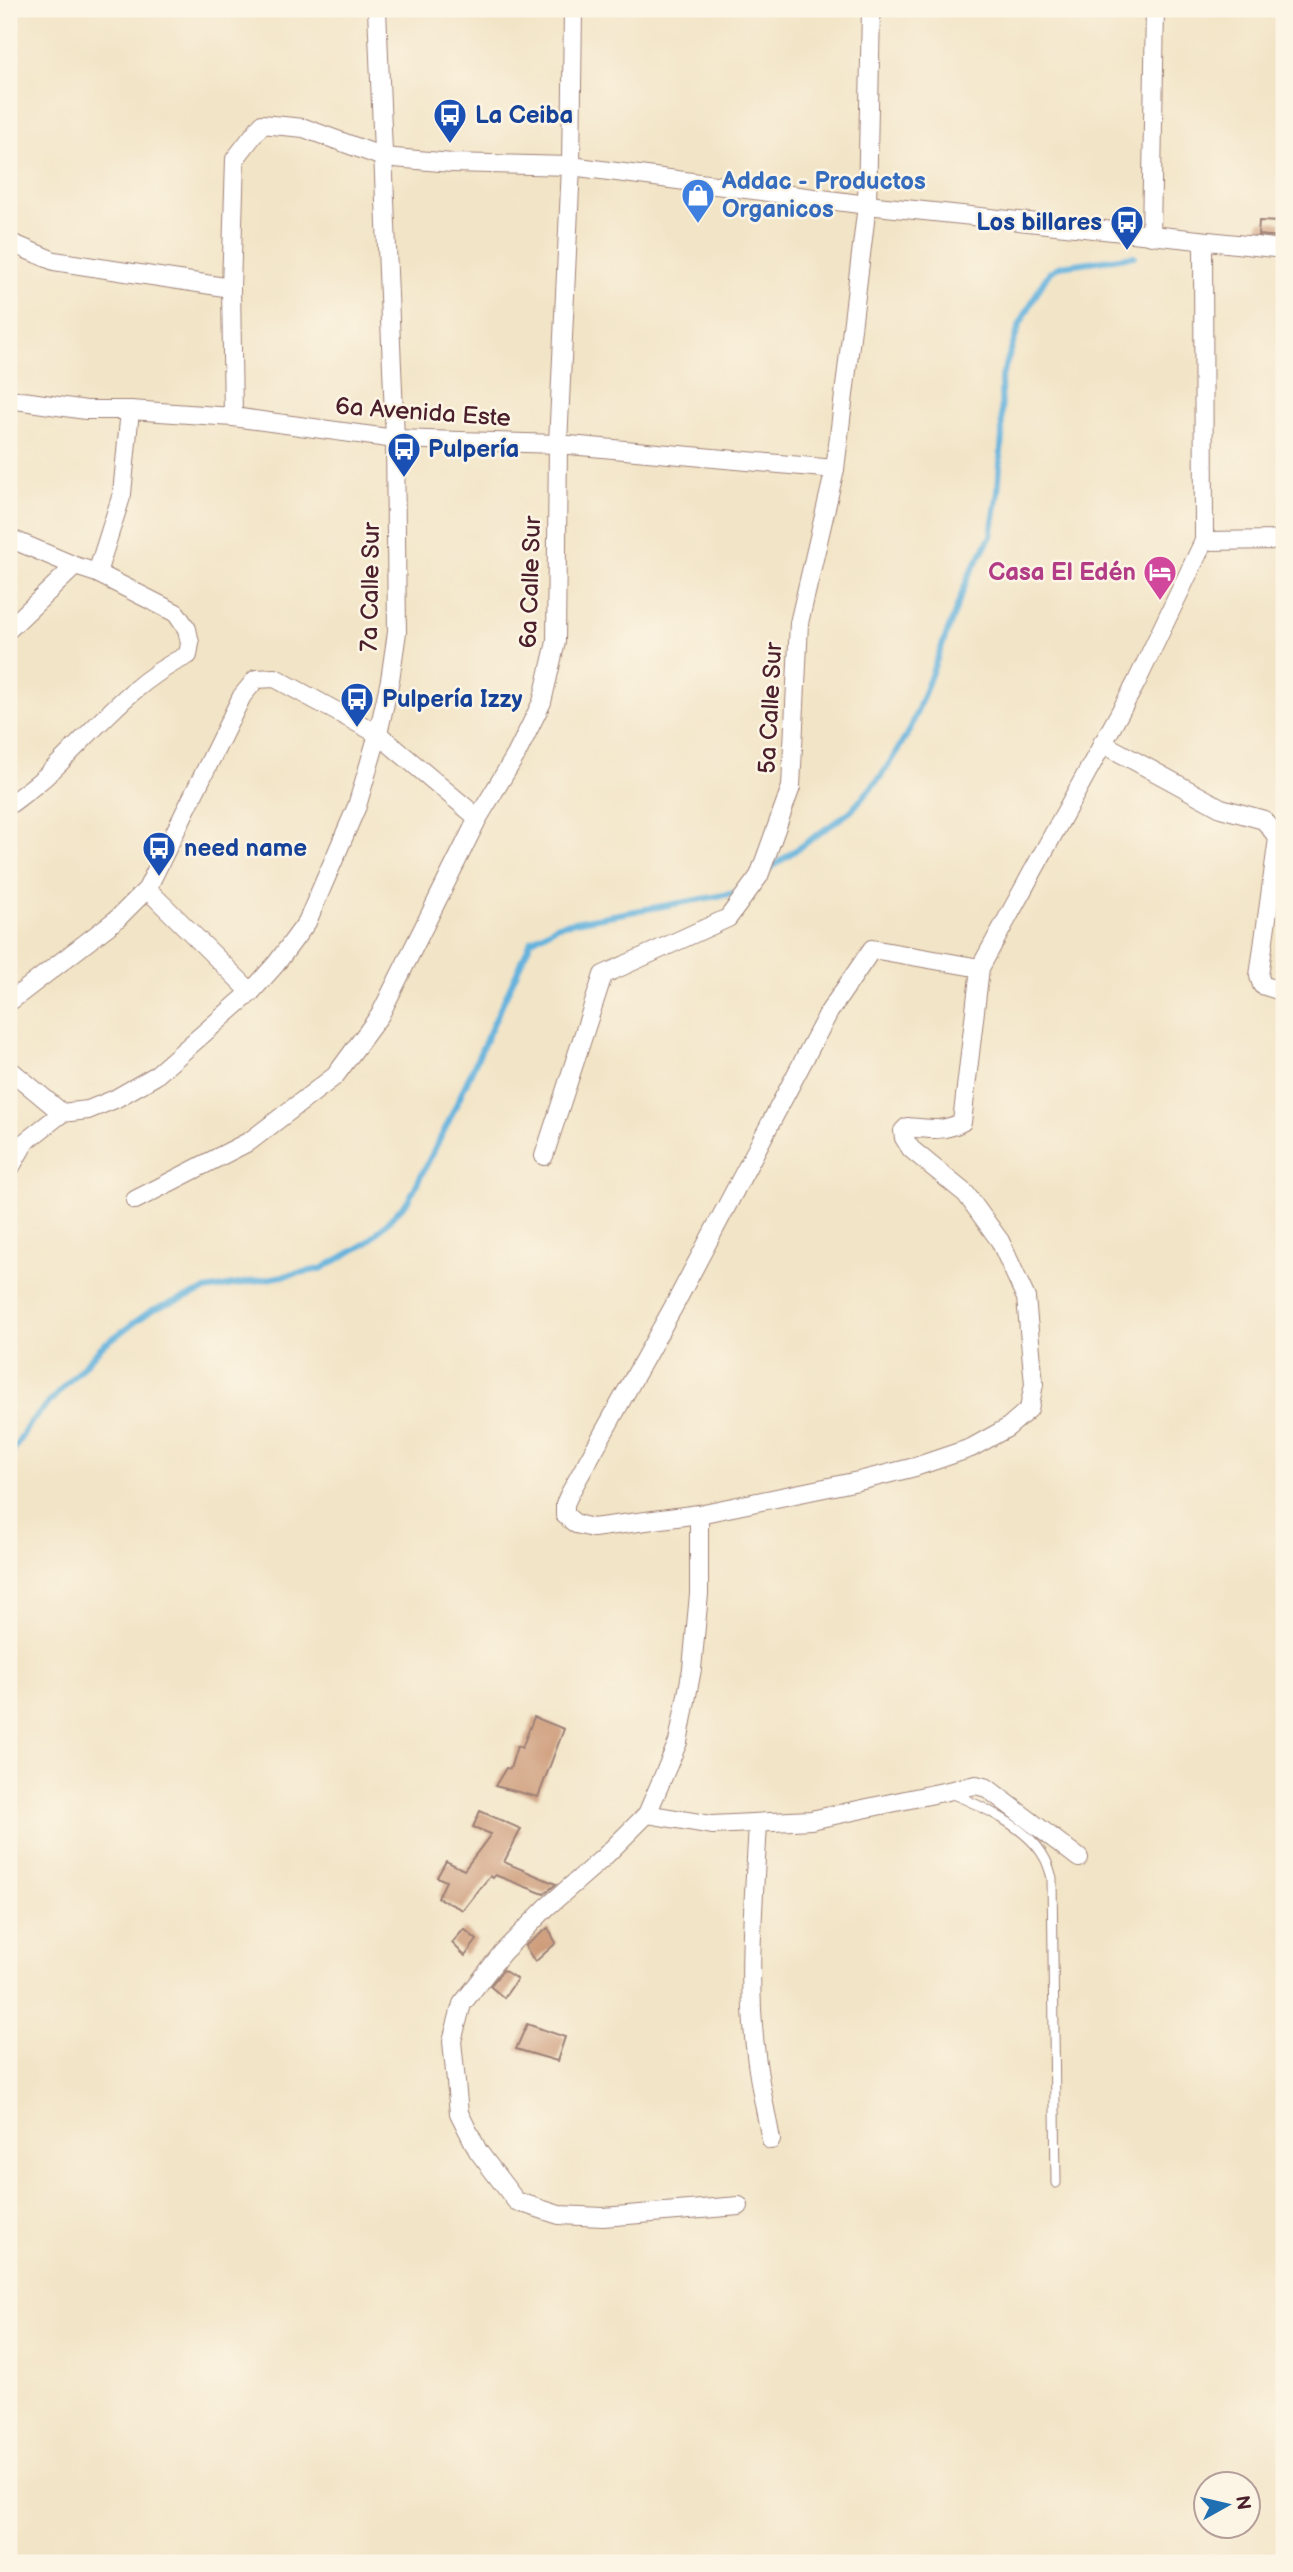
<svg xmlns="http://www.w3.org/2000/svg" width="1293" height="2572" font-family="'Balsamiq Sans',sans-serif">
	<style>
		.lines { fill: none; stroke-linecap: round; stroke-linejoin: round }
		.stream { stroke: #63b2dd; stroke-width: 6 }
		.building { fill: #c97 }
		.lane-casing { stroke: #9e8278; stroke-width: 11 }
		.street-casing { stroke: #9e8278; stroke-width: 20 }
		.lane { stroke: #fff; stroke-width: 9 }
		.street { stroke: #fff; stroke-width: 18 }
		.labels { text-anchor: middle; stroke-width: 5; stroke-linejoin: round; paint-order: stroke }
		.transit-label { font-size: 24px; font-weight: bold; fill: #164399; stroke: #fcf5e5; text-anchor: start }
		.shop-label { font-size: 24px; font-weight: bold; fill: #366cbe; stroke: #fcf5e5; text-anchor: start }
		.street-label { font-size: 24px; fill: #4a1f2b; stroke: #fcf5e5 }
		.hotel-label { font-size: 24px; font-weight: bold; fill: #b23c85; stroke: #fcf5e5; text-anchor: end }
	</style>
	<rect width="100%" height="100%" fill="#fcf5e5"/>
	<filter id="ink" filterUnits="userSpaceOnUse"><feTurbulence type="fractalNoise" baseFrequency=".0143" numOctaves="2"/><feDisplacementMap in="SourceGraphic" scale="14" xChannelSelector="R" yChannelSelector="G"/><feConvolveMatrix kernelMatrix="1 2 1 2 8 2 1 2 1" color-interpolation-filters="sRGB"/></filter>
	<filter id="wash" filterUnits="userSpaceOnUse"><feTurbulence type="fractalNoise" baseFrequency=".00686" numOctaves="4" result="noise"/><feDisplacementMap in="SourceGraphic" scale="28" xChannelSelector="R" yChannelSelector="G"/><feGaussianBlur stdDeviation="1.57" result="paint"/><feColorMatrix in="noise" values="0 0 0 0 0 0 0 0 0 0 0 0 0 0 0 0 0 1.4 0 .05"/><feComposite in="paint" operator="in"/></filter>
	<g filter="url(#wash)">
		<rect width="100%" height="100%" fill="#f2e4c6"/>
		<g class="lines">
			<!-- stream -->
			<g class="stream">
				<polyline points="766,871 851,811 882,775 910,730 969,575 991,536 998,492 1002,436 1001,379 1020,324 1043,282 1050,272 1060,266 1134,256"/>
				<polyline points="9,1458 29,1424 102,1346 152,1310 206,1290 321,1269 367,1243 408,1201 447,1125 531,941 558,925 735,893 742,887"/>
			</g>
		</g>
		<g id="blocks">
			<!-- building -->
			<g class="building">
				<polygon points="1259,221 1281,222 1280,237 1258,235"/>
				<polygon points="534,1717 564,1729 538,1797 495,1786 506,1768 510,1769 517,1746 522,1748"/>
				<polygon points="480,1811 521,1829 504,1862 556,1884 544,1894 495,1875 493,1878 490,1876 463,1910 438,1898 446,1881 437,1877 446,1861 464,1870 491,1834 473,1827"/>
				<polygon points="548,1928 556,1943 535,1962 525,1946"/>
				<polygon points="464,1929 477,1940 465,1956 452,1943"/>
				<polygon points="503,1970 517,1979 504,1998 490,1986"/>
				<polygon points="527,2024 565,2037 557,2061 516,2049"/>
			</g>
		</g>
	</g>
	<g filter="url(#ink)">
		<use href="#blocks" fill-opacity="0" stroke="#9e8278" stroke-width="2"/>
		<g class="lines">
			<defs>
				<path id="lane" d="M950,1793C978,1804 1029,1828 1044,1857C1048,1863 1050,1871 1052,1878L1056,2183"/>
				<g id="street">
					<polyline points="1151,236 1155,9"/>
					<polyline points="9,242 54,261 231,288"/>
					<polyline points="9,399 86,410 130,410 233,417 395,439 558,444 835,469"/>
					<polyline points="233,417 231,288 235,159 262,124 304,128 383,157 452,163 571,166 867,205 1284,249"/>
					<path d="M9,538L75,566L97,573L176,613L187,629L190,643L188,655C132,681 91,734 47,775C35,786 22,795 9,805"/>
					<polyline points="1204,541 1284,540"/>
					<polyline points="97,573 122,494 130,410"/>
					<polyline points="9,629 75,566"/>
					<polyline points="1102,743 1221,808 1264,820 1278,838 1259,976 1262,985 1284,992"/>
					<polyline points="147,889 251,992"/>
					<path d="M980,968L872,949L829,1012L675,1304L570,1493L565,1504V1515L576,1524L593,1528L699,1514L863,1480L915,1467L971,1448L1007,1428L1029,1409L1034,1384L1026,1298L1000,1241L966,1194L911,1149L904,1138L903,1131L907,1127C927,1129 944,1132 962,1122L980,968L1136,683L1204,541L1203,241"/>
					<polyline points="9,1002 117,919 147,889 242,696 256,679 275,678 378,734 478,818"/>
					<polyline points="9,1069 62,1113"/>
					<polyline points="544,1156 603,975 728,918 759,876 791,787 799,623 835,469 867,205 871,9"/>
					<polyline points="9,1170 25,1142 62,1113 88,1110 115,1099 155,1076 251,992 276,964 307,922 357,806 378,734 390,680 397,632 395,439 377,9"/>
					<polyline points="135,1200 250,1141 335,1076 380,1015 478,818 516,755 542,702 556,642 558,444 571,166 573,9"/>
					<polyline points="699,1514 699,1594 692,1669 678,1742 647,1814 603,1858 547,1907 502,1953 462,2004 452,2041 459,2113 478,2151 516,2201 559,2215 603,2217 739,2206"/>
					<polyline points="647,1814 712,1825 811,1820 976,1785 987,1788 1079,1858"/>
					<path d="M758,1824C754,1901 746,1979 756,2055C759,2083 766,2112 771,2140"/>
				</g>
			</defs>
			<!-- lane casing -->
			<use href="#lane" class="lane-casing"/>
			<!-- street casing -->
			<use href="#street" class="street-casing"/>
			<!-- lane -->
			<use href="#lane" class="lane"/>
			<!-- street -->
			<use href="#street" class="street"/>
		</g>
	</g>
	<!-- icons -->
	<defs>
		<symbol id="bus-pin" viewBox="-11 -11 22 30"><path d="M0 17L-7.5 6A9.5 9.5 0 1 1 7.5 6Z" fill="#1a4fb4" stroke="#fcf5e5"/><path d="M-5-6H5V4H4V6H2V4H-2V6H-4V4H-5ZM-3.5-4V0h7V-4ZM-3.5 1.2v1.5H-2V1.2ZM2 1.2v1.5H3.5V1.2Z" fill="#fff"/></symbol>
		<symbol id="shop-pin" viewBox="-11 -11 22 30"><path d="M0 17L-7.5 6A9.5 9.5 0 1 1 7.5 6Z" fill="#3f7fe0" stroke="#fcf5e5"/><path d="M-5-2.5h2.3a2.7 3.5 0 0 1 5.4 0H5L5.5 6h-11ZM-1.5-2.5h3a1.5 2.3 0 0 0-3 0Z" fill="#fff"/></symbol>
		<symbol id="hotel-pin" viewBox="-11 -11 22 30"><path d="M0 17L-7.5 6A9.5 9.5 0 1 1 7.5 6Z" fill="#d1479c" stroke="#fcf5e5"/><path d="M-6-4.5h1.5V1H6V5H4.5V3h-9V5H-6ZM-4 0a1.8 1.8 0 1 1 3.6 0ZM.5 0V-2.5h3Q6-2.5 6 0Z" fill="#fff"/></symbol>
	</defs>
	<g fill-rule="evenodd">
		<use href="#bus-pin" x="431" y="96" width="38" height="52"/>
		<use href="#shop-pin" x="679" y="176" width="38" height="52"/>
		<use href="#bus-pin" x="1108" y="203" width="38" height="52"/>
		<use href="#bus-pin" x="385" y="430" width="38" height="52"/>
		<use href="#hotel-pin" x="1141" y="553" width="38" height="52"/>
		<use href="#bus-pin" x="338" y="680" width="38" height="52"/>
		<use href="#bus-pin" x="140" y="829" width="38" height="52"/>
	</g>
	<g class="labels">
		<!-- transit labels -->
		<g class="transit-label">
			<text x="475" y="123">La Ceiba</text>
			<text x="1102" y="230" text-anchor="end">Los billares</text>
			<text x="428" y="457">Pulpería</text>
			<text x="382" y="707">Pulpería Izzy</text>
			<text x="184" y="856">need name</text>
		</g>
		<!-- shop labels -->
		<g class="shop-label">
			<text x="722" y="189">Addac - Productos<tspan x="722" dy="28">Organicos</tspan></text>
		</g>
		<!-- street labels -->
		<g class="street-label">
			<text transform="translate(423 412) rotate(4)" y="8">6a Avenida Este</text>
			<text transform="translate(530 582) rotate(-88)" y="8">6a Calle Sur</text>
			<text transform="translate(370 587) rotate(-89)" y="8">7a Calle Sur</text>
			<text transform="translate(770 708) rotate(-87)" y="8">5a Calle Sur</text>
		</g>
		<!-- hotel labels -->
		<g class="hotel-label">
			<text x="1136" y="580">Casa El Edén</text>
		</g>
	</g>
	<!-- margin -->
	<rect width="1293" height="2572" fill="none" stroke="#fcf5e5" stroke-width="35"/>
	<!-- north arrow -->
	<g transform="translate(1227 2505) rotate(82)"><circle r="33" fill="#fcf5e5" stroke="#b59f9b" stroke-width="2"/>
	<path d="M0-5L12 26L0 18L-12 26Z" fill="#1f6fb2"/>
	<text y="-10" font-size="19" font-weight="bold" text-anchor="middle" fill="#4a1f2b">N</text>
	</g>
</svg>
